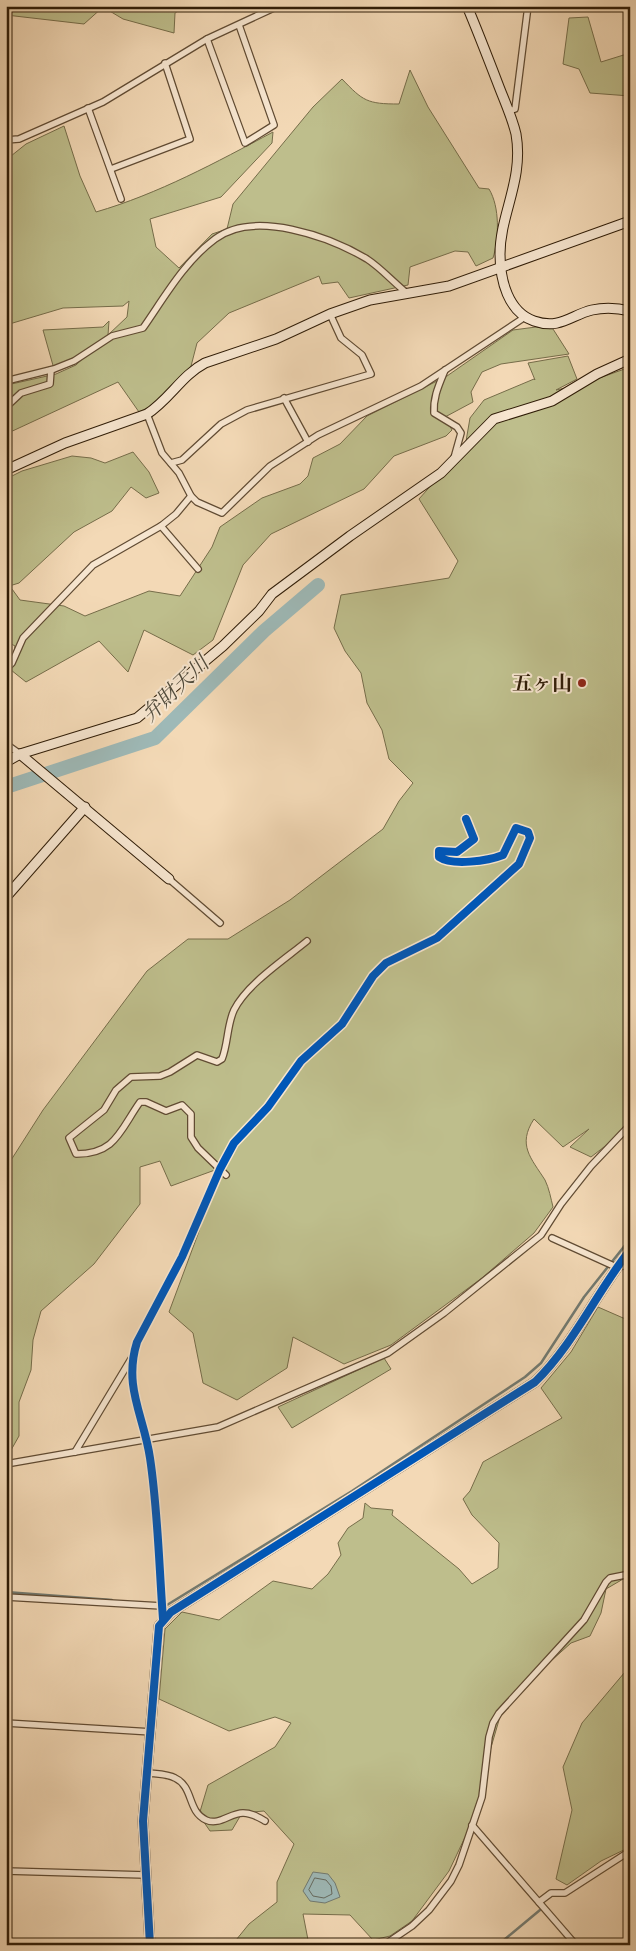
<svg xmlns="http://www.w3.org/2000/svg" width="636" height="1951" font-family="'IM FELL DW Pica','Noto Serif JP',serif">
	<style>
		.green { fill: #bebe8c; stroke: #766d4a }
		.water { fill: #9eb9b7; stroke: #727a71 }
		.lines { fill: none; stroke-linecap: round; stroke-linejoin: round }
		.shore { stroke: #666a5f; stroke-width: 1 }
		.stream { stroke: #727a71; stroke-width: 2.5 }
		.river { stroke: #9eb9b7; stroke-width: 14 }
		.street-casing { stroke: #604b33; stroke-width: 8 }
		.secondary-casing { stroke: #2f1c07; stroke-width: 11 }
		.street { stroke: #f7e6d0; stroke-width: 5.5 }
		.secondary { stroke: #f7e6d0; stroke-width: 9 }
		.cycleway-casing { stroke: #f7e6d0; stroke-width: 11 }
		.cycleway { stroke: #0057b8; stroke-width: 8 }
		.poi-dot { fill: #8f2418; stroke: #f7e6d0; stroke-width: 2 }
		.labels { text-anchor: middle; stroke-width: 4; stroke-linejoin: round; paint-order: stroke }
		.poi-label { font-size: 20px; font-weight: bold; fill: #2f1c07; stroke: #f7e6d0; text-anchor: end }
		.water-label { font-size: 21px; font-style: italic; fill: #504b3c; stroke: #f7e6d0 }
	</style>
	<rect width="100%" height="100%" fill="#f3d9b6"/>
	<filter id="stains"><feTurbulence type="fractalNoise" baseFrequency=".004" numOctaves="4"/><feColorMatrix values="0 0 0 0 .2 0 0 0 0 .09 0 0 0 0 .02 0 0 0 .5 -.17"/></filter>
	<radialGradient id="worn" r=".72"><stop offset=".6" stop-color="#630" stop-opacity="0"/><stop offset="1" stop-color="#630" stop-opacity=".3"/></radialGradient>
	<!-- green -->
	<g class="green">
		<polygon points="6,6 186,6 175,13 174,33 123,19 103,7 84,24 6,15"/>
		<polygon points="588,17 601,62 630,53 630,96 590,93 579,69 563,64 569,18"/>
		<path d="M410,70L428,107L479,188L489,189C500,207 499,238 493,258L476,266L468,252L455,251L410,267L408,285L349,298L338,282L322,284L319,276L229,313L197,343L190,370L158,403L139,412L118,382L6,434L7,385L56,374L76,365L93,349L54,369L43,330L103,327L109,321L108,335L127,317L129,301L123,306L63,308L6,325V160L26,144L64,126L80,176L96,212C158,194 217,162 273,132L272,143L221,197L150,219L156,247L179,268L212,234L227,229L233,204L313,107L342,79C363,101 367,104 399,104Z"/>
		<polygon points="536,327 553,329 569,354 501,364 482,372 471,392 473,402 445,417 452,430 446,436 394,456 364,489 271,534 243,565 213,640 193,655 144,630 128,672 99,641 26,682 11,670 15,646 6,641 6,588 12,589 20,600 64,606 85,616 149,591 180,596 212,547 220,527 262,498 300,484 308,476 313,458 340,444 367,416 447,376 513,330"/>
		<path d="M568,356L577,379L556,390L580,385L630,367V1122L626,1130L591,1157L570,1147L589,1129L563,1147L534,1119C517,1145 531,1158 545,1180C549,1188 551,1199 553,1207L534,1233L482,1278L391,1345L344,1364L293,1337L287,1368L237,1400L203,1383L193,1333L169,1312L198,1234L218,1171L211,1163L215,1170L171,1186L160,1161L140,1167V1204L94,1264L41,1311L33,1340L31,1370L19,1402V1436L6,1459V1168L43,1110L147,971L188,939H228L290,900L383,829L399,801L413,783L389,759L382,730L367,703L361,673L345,651L334,628L341,595L449,578L458,561L419,499L465,447L470,418L484,400L534,379L535,380L528,363Z"/>
		<polygon points="133,452 149,472 159,493 146,498 131,487 112,511 74,532 19,583 6,587 6,479 22,471 72,456 91,458 105,463"/>
		<polygon points="598,1307 630,1321 630,1575 606,1589 601,1613 590,1636 571,1643 504,1703 487,1761 476,1814 449,1871 412,1921 390,1936 373,1940 350,1915 303,1914 309,1945 232,1945 249,1924 277,1902 277,1882 294,1844 264,1811 242,1813 232,1830 210,1831 199,1815 208,1785 275,1747 291,1723 275,1717 229,1731 159,1699 165,1629 182,1612 219,1620 273,1581 312,1589 328,1574 341,1555 338,1543 348,1528 363,1518 365,1503 371,1508 393,1510 392,1515 459,1569 472,1584 498,1568 499,1543 472,1515 463,1499 470,1491 483,1462 562,1418 541,1388 571,1352"/>
		<polygon points="384,1358 391,1369 292,1428 278,1407"/>
		<polygon points="630,1666 630,1847 601,1861 567,1885 556,1879 572,1810 563,1767 582,1723"/>
	</g>
	<!-- water -->
	<polygon class="water" points="313,1872 328,1874 335,1883 340,1897 325,1903 310,1901 303,1891"/>
	<g class="lines">
		<!-- shore -->
		<polygon class="shore" points="315,1878 326,1880 331,1886 332,1894 324,1898 313,1896 309,1890"/>
		<!-- stream -->
		<g class="stream">
			<polyline points="6,1592 112,1600"/>
			<polyline points="162,1604 167,1605 352,1491 525,1377 541,1363 584,1297 630,1239"/>
			<polyline points="498,1945 540,1910"/>
		</g>
		<!-- river -->
		<polyline class="river" points="6,787 155,738 264,631 318,585"/>
		<defs>
			<g id="street">
				<polyline points="207,39 245,143 274,125 239,25"/>
				<polyline points="88,108 121,199"/>
				<polyline points="509,111 515,109 528,6"/>
				<polyline points="6,140 19,139 103,102 207,39 278,6"/>
				<polyline points="111,169 190,139 165,63"/>
				<path d="M445,370C439,385 433,397 434,413L457,427L461,433L454,458"/>
				<path d="M6,381L54,369L74,361L112,336L143,328C164,298 184,262 215,239C254,209 330,237 367,259C381,268 394,283 408,294"/>
				<polyline points="284,398 308,442"/>
				<polyline points="6,407 21,393 50,384 51,370"/>
				<polyline points="147,414 162,453 179,473 191,496 197,502 222,513 270,466 318,435 421,386 525,317"/>
				<polyline points="171,463 182,460 221,424 247,410 371,374 362,355 341,338 330,314"/>
				<polyline points="161,526 198,569"/>
				<polyline points="6,669 12,663 23,638 93,565 161,526 176,514 191,496"/>
				<polyline points="6,744 20,754"/>
				<polyline points="169,879 220,923"/>
				<path d="M226,1175L198,1148L191,1137V1114L182,1105L166,1111L146,1102H140C120,1130 116,1154 76,1154L69,1138L104,1110L116,1090L131,1077L160,1076L170,1072L197,1055L217,1062L222,1059C228,1044 227,1025 234,1010C247,984 284,960 307,941"/>
				<polyline points="552,1238 616,1267 630,1265"/>
				<polyline points="75,1452 131,1359"/>
				<polyline points="6,1464 218,1427 388,1353 444,1313 541,1235 561,1204 591,1166 630,1125"/>
				<polyline points="6,1597 162,1606"/>
				<path d="M163,1619C159,1566 158,1511 150,1458C144,1416 123,1387 137,1342L182,1257L220,1169L234,1143L268,1107L301,1061L342,1024L373,976L386,963L437,938L519,864L530,838L528,832L516,828L503,855C488,861 452,866 439,857V851L457,852L474,839L466,819"/>
				<polyline points="6,1723 152,1732"/>
				<path d="M148,1773C156,1774 168,1774 175,1778C194,1787 187,1811 206,1820C219,1826 230,1813 243,1813C252,1813 258,1817 265,1821"/>
				<polyline points="472,1825 576,1945"/>
				<polyline points="6,1871 146,1875"/>
				<polyline points="539,1902 551,1893 565,1893 630,1851"/>
				<polyline points="384,1945 412,1926 429,1910 451,1881 459,1865 482,1797 489,1737 493,1723 499,1713 584,1620 606,1582 610,1578 630,1574"/>
			</g>
			<g id="secondary">
				<path d="M467,6C478,32 488,58 498,84C504,100 512,117 516,134C524,180 500,214 500,254C500,280 508,312 534,321C560,330 571,315 592,310C605,307 618,308 630,311"/>
				<path d="M6,470L65,443L147,414C169,400 182,375 205,363L276,339L330,314L370,300L449,286L630,221"/>
				<polyline points="20,754 169,879"/>
				<polyline points="6,762 20,754 137,718 223,646 259,611 272,594 350,536 441,473 494,419 552,401 597,374 630,359"/>
				<polyline points="6,897 85,807"/>
				<path d="M150,1945L143,1821L159,1626L171,1612L535,1382C574,1344 596,1293 630,1250"/>
			</g>
		</defs>
		<!-- street casing -->
		<use href="#street" class="street-casing"/>
		<!-- secondary casing -->
		<use href="#secondary" class="secondary-casing"/>
		<!-- street -->
		<use href="#street" class="street"/>
		<!-- secondary -->
		<use href="#secondary" class="secondary"/>
		<defs>
			<g id="cycleway">
				<path d="M163,1619C159,1566 158,1511 150,1458C144,1416 123,1387 137,1342L182,1257L220,1169L234,1143L268,1107L301,1061L342,1024L373,976L386,963L437,938L519,864L530,838L528,832L516,828L503,855C488,861 452,866 439,857V851L457,852L474,839L466,819"/>
				<path d="M150,1945L143,1821L159,1626L171,1612L535,1382C574,1344 596,1293 630,1250"/>
			</g>
		</defs>
		<!-- cycleway casing -->
		<use href="#cycleway" class="cycleway-casing"/>
		<!-- cycleway -->
		<use href="#cycleway" class="cycleway"/>
	</g>
	<!-- markers -->
	<circle class="poi-dot" cx="582" cy="683" r="5"/>
	<g class="labels">
		<!-- poi labels -->
		<g class="poi-label">
			<text x="572" y="690">五ヶ山</text>
		</g>
		<!-- water labels -->
		<g class="water-label">
			<text transform="translate(175 689) rotate(-44)" y="7">弁財天川</text>
		</g>
	</g>
	<!-- margin -->
	<rect width="636" height="1951" fill="none" stroke="#f3d9b6" stroke-width="25"/>
	<rect x="8" y="8" width="621" height="1936" fill="none" stroke="#2f1c07" stroke-width="2.5"/>
	<rect x="12" y="12" width="611" height="1926" fill="none" stroke="#2f1c07"/>
	<rect width="100%" height="100%" filter="url(#stains)"/>
	<rect width="100%" height="100%" fill="url(#worn)"/>
</svg>
